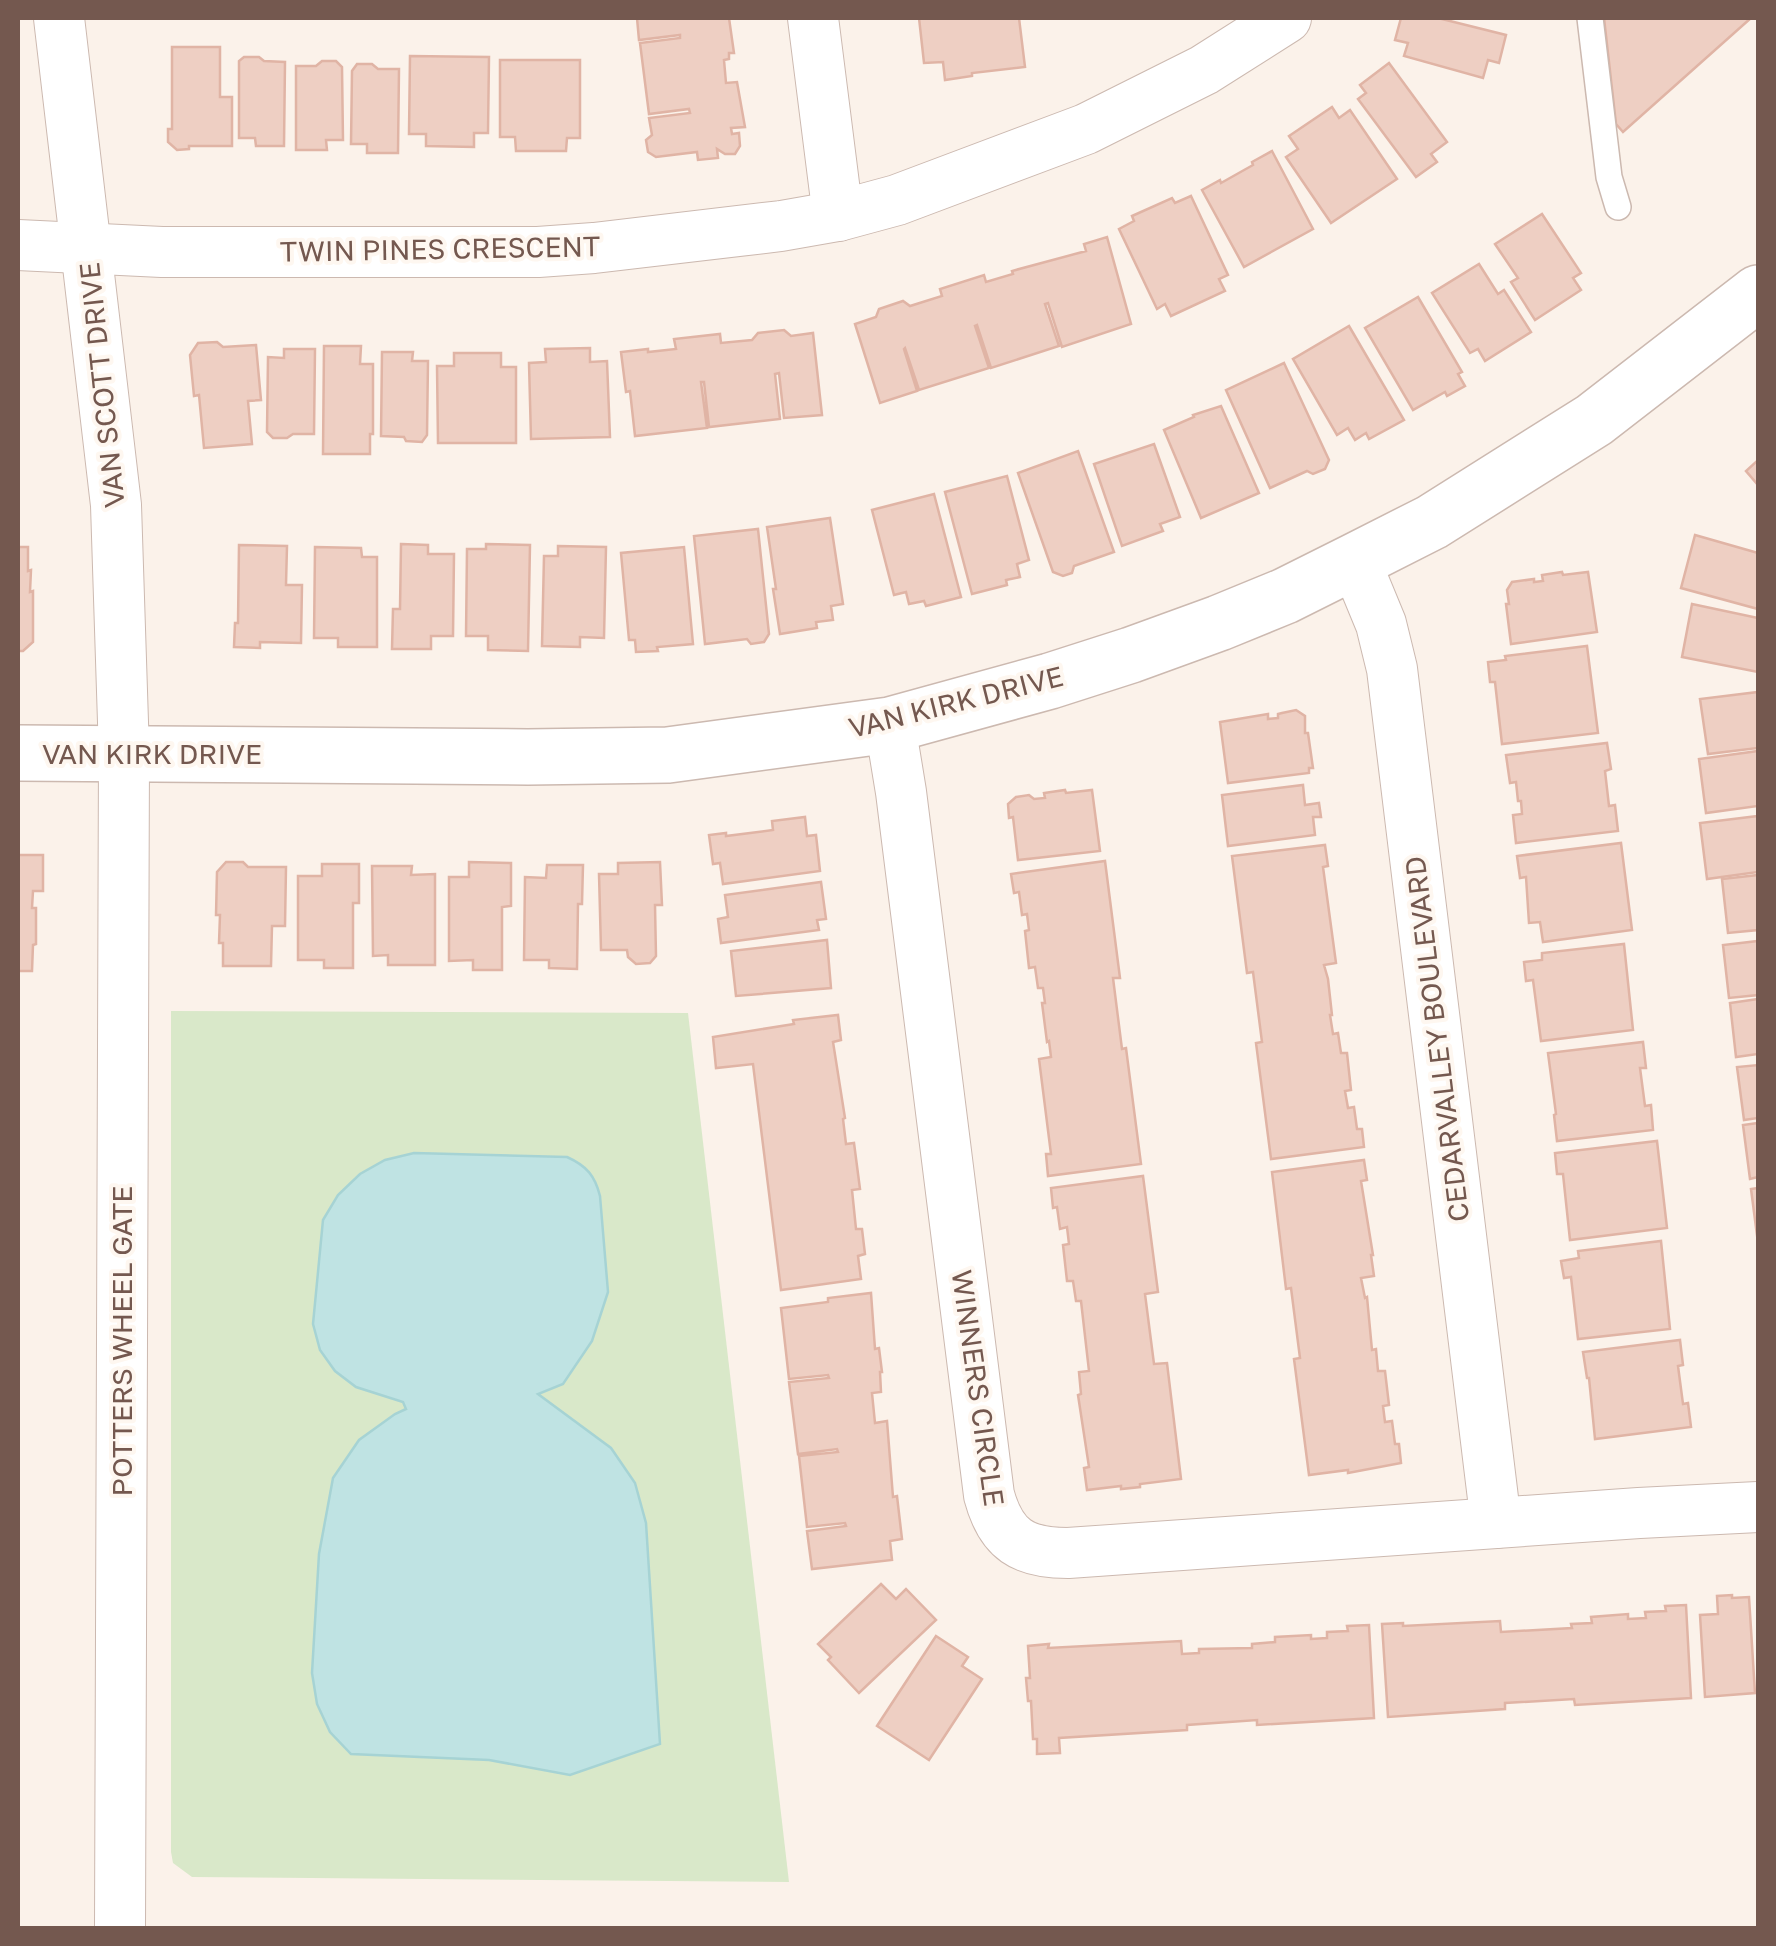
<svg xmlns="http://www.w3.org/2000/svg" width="1776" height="1946" font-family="'Golos Text',sans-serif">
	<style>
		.green { fill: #d9e8c9 }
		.water { fill: #bfe3e3; stroke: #a6d3d4; stroke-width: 2.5 }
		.building { fill: #eecfc3; stroke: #e0b4a5; stroke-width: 2.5 }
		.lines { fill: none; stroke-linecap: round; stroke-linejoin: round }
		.service-casing { stroke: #ccb9b0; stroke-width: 28 }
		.minor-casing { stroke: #ccb9b0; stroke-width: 52 }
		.tertiary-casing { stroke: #ccb9b0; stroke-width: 58 }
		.service { stroke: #fff; stroke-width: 25 }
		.minor { stroke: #fff; stroke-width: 50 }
		.tertiary { stroke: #fff; stroke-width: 55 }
		.labels { text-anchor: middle; stroke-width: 8; stroke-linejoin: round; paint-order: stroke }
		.street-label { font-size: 28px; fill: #74584f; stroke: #fef7f0 }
	</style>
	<rect width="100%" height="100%" fill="#fbf2ea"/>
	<!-- green -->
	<polygon class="green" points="171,1011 688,1013 789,1882 192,1877 173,1863 171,1852"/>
	<!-- water -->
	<path class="water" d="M414,1153L567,1157C587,1166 595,1176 600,1196L608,1292L592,1341L563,1384L538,1394L611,1448L635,1483L646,1523L660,1744L570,1775L489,1760L351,1754L330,1732L317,1704L312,1673L319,1554L333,1478L359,1440L395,1414L406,1409L403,1402L356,1387L335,1371L320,1350L313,1324L323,1220L338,1195L360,1174L385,1160Z"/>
	<!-- building -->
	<g class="building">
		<polygon points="637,18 729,18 734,53 729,53 729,59 724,60 726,83 737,82 745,127 731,128 732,134 739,133 740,146 735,154 725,154 717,149 718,158 698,160 697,152 656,157 648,152 646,140 652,135 649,118 690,113 689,109 649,114 640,43 680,38 680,35 639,40"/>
		<polygon points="919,18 1019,18 1025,67 972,73 972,76 945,80 943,62 924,63"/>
		<polygon points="1401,18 1438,18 1506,35 1499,63 1488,60 1483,78 1404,56 1408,43 1395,40"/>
		<polygon points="1604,18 1751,18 1623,132 1616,124"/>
		<polygon points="172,47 220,47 220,97 232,97 232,146 189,146 189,149 177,150 168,142 168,129 172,129"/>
		<polygon points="410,56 489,57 488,133 474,133 474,147 426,146 426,134 409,134"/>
		<polygon points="244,57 259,57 264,61 285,62 284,146 256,146 255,138 239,138 239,61"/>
		<polygon points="500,60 580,60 580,138 567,138 566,151 516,151 515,137 500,137"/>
		<polygon points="322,61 336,61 342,67 343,140 326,140 327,150 296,150 296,66 316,66"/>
		<polygon points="1389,63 1447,142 1431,154 1437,162 1416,177 1358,99 1366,93 1360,85"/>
		<polygon points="357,64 372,64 378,69 399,69 398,153 367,153 367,144 351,144 352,71"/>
		<polygon points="1332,107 1339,118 1350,110 1397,179 1331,223 1286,157 1298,149 1289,136"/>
		<polygon points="1272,151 1313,229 1244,267 1202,190 1220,180 1221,183 1253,165 1252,162"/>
		<polygon points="1191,196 1228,275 1219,279 1225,291 1171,316 1165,304 1157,309 1119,229 1134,221 1132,216 1172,198 1175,203"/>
		<polygon points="1542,214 1581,273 1573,278 1581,290 1535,320 1511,282 1518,278 1495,244"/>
		<polygon points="1107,237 1131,324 1062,347 1048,303 1045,304 1059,346 991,368 977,325 975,326 989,368 919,390 905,348 904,349 917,391 880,403 855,324 876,317 879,309 903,301 910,306 942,296 940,289 984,275 986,282 1013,274 1012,271 1086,251 1084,244"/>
		<polygon points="1479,264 1498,294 1504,290 1531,332 1485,361 1478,349 1470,353 1432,293"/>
		<polygon points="1418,297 1462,372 1458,374 1465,386 1447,396 1445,392 1413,410 1365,328"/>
		<polygon points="1349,326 1404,420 1369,439 1366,433 1355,440 1348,428 1337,435 1293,359"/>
		<polygon points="784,330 791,336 813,333 822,415 784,418 779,373 775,374 780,419 709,427 704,382 701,382 707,428 635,436 630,391 626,392 621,352 648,349 648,352 676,349 674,339 720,334 721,343 752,340 758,333"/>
		<polygon points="217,342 223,347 256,345 261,400 248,401 252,444 204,448 199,395 194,396 190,355 198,343"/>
		<polygon points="324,346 361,346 360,364 373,364 373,434 370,434 370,454 323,454"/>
		<polygon points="590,348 590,362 607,361 610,437 531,439 529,363 546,362 545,349"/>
		<polygon points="284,349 315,349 314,434 293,434 287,438 273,438 267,432 268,357 284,358"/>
		<polygon points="382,352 413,352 412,361 428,361 427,435 422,442 406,441 404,437 381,436"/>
		<polygon points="454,353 501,353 501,367 516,367 516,443 438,443 437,366 454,366"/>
		<polygon points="1284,363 1329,460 1325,469 1313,474 1307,471 1270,488 1226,390"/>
		<polygon points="1221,406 1259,493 1201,518 1164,430 1194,417 1193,415"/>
		<polygon points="1154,444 1180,517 1160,524 1163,531 1122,546 1094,464"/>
		<polygon points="1078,451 1114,552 1074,566 1072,573 1063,576 1053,572 1018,473"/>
		<polygon points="1758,460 1758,485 1746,471"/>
		<polygon points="1007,476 1029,560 1017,564 1020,577 1006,580 1007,585 972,594 945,492"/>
		<polygon points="934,494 961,597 926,606 924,601 909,604 906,592 894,595 872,510"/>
		<polygon points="830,518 843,604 831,606 833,620 816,622 817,628 780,634 773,589 776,589 767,527"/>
		<polygon points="758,529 769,634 764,642 751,644 747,639 705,644 694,536"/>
		<polygon points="1695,535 1758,553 1758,609 1681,588"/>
		<polygon points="401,544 428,545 428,554 454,554 453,636 431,636 431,649 392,649 393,609 400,609"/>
		<polygon points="486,544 530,545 528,651 488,650 488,636 466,636 467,549 486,549"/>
		<polygon points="239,545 287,546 286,585 302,585 301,643 260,642 260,648 234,647 235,623 238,623"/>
		<polygon points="558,546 606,547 604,638 580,637 580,647 542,646 544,556 558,556"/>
		<polygon points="18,547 28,547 28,571 31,570 30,592 33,591 33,642 23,651 18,651"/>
		<polygon points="315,547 361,548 362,557 377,557 377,647 338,647 338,638 314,638"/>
		<polygon points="684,547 693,644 657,647 658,651 636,652 635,640 629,640 621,553"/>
		<polygon points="1562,572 1563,575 1588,572 1597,632 1511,644 1506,604 1509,604 1507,590 1512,582 1534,579 1534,582 1543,581 1542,575"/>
		<polygon points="1692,604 1758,618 1758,672 1682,657"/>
		<polygon points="1587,646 1598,733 1502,744 1495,682 1490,682 1488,662 1506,660 1505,656"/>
		<polygon points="1758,692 1758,748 1708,754 1700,699"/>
		<polygon points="1296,710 1305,716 1305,733 1308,733 1313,768 1309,768 1309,773 1228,783 1220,722 1268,714 1268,719 1278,718 1278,714 1282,713"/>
		<polygon points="1607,743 1611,769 1605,771 1609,806 1615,805 1618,831 1516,843 1513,815 1522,814 1521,801 1518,801 1516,782 1510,783 1506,755"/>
		<polygon points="1758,751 1758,806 1706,813 1699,759"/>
		<polygon points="1303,785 1305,805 1319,803 1321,817 1313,817 1315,835 1228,846 1222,795"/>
		<polygon points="1065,790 1066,793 1092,790 1100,851 1018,860 1013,817 1009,818 1008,804 1016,797 1029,795 1034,799 1045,798 1044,793"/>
		<polygon points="1758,816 1758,872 1707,879 1700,823"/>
		<polygon points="805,817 807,836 816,835 820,871 723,884 720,863 713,864 709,835 726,833 726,836 773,830 772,821"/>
		<polygon points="1621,843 1632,930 1543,942 1540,922 1529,923 1526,877 1520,878 1517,856"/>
		<polygon points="1325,845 1328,866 1323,867 1336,963 1324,965 1328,979 1332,1015 1330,1015 1333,1034 1338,1033 1341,1053 1347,1053 1351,1090 1345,1091 1348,1108 1354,1107 1357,1129 1362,1129 1364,1147 1271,1159 1256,1043 1262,1042 1253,972 1247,973 1232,856"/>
		<polygon points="18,855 43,855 43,891 33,891 32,908 36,908 36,944 33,945 32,971 18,971"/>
		<polygon points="1105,861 1120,978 1113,978 1122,1049 1126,1048 1141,1164 1048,1176 1046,1154 1051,1154 1039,1059 1051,1057 1049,1041 1047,1042 1042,1003 1045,1003 1043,988 1038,988 1035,967 1029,968 1025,931 1029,930 1027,914 1022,915 1019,892 1014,893 1011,874"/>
		<polygon points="226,862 243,862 248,867 286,867 285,926 272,926 271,966 223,966 223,943 219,943 220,915 216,915 217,872"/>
		<polygon points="469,862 511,863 511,906 502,907 502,970 473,970 473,960 449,961 449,877 469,877"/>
		<polygon points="660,862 662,905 655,905 656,956 650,963 636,964 628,957 627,950 601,950 599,874 618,874 618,863"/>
		<polygon points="322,864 359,864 359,903 353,903 353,968 324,968 324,960 298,960 298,876 322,876"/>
		<polygon points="547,865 583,865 582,904 578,904 577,969 549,968 549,960 524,960 525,877 546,878"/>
		<polygon points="372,866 412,866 411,875 435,874 435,965 388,965 388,955 373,956"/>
		<polygon points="1758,875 1758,930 1728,933 1722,879"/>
		<polygon points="821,882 826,919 817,920 819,930 721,943 718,919 728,917 725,895"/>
		<polygon points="827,940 831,988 736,996 731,951"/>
		<polygon points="1758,941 1758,995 1729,998 1723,945"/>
		<polygon points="1624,944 1633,1030 1541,1041 1533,980 1526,981 1524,962 1542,960 1542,953"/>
		<polygon points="1758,999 1758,1054 1736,1057 1730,1003"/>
		<polygon points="838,1015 841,1040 833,1042 845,1118 843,1119 846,1144 854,1143 860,1189 852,1190 856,1229 862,1229 865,1254 858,1256 861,1279 781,1290 753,1064 716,1068 713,1037 794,1024 793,1020"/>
		<polygon points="1643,1042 1646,1068 1640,1068 1645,1106 1651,1105 1653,1130 1557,1141 1554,1115 1556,1114 1548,1053"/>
		<polygon points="1758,1065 1758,1118 1744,1120 1737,1067"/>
		<polygon points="1758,1123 1758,1177 1750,1179 1743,1125"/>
		<polygon points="1657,1141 1667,1228 1570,1240 1563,1174 1557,1174 1555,1153"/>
		<polygon points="1364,1160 1367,1180 1361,1181 1373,1255 1371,1255 1374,1276 1361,1278 1365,1298 1367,1297 1372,1350 1376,1349 1378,1371 1385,1371 1389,1405 1383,1406 1385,1422 1392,1421 1395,1444 1399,1444 1401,1463 1348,1473 1348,1470 1309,1475 1294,1359 1300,1358 1291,1288 1286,1289 1272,1172"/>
		<polygon points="1143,1176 1158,1292 1145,1294 1154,1364 1167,1363 1181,1479 1140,1484 1140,1487 1121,1489 1121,1486 1087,1490 1084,1468 1089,1467 1078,1395 1081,1394 1079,1372 1089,1371 1081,1301 1076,1301 1073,1281 1067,1281 1063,1245 1069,1244 1067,1227 1060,1229 1057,1207 1053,1208 1051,1188"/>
		<polygon points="1758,1188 1758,1243 1751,1189"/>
		<polygon points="1661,1241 1670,1329 1578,1339 1571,1277 1564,1278 1561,1261 1579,1258 1578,1251"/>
		<polygon points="871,1293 875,1349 879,1348 882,1372 880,1372 881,1392 872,1393 875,1423 887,1421 893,1497 897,1496 902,1539 890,1541 892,1560 812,1569 807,1531 846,1526 845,1523 807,1527 799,1456 838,1452 837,1449 798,1454 789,1382 829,1378 828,1375 789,1379 781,1308 828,1302 828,1298"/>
		<polygon points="1680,1340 1683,1365 1678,1366 1683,1404 1688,1403 1691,1427 1595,1439 1589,1378 1587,1378 1583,1352"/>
		<polygon points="881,1584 896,1599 906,1589 936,1620 859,1693 828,1660 831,1657 818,1644"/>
		<polygon points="1732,1595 1732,1598 1749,1597 1755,1693 1705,1697 1700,1615 1718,1614 1717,1596"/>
		<polygon points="1686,1605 1691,1698 1575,1705 1574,1699 1505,1703 1505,1709 1388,1717 1382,1624 1403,1623 1403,1626 1500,1621 1501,1632 1572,1628 1571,1624 1592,1623 1591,1617 1628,1614 1628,1619 1646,1618 1645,1612 1666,1611 1665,1606"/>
		<polygon points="1369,1625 1374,1718 1257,1725 1257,1720 1187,1725 1187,1730 1059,1738 1060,1753 1037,1754 1037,1739 1033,1739 1031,1701 1028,1701 1026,1678 1030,1678 1028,1646 1049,1644 1048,1648 1181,1641 1182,1654 1199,1653 1199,1649 1252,1648 1252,1644 1275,1642 1275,1637 1311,1635 1311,1639 1327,1638 1327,1632 1348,1631 1347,1626"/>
		<polygon points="936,1636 968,1657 962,1666 982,1679 929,1760 877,1726"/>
	</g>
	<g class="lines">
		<defs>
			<polyline id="service" points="1590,18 1609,177 1618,207"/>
			<g id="minor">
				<polyline points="59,18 116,505 124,753 120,1928"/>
				<polyline points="813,18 838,216"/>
				<polyline points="18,245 162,252 538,252 594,248 781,226 838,216 897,200 1086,129 1204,70 1286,18"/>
				<polyline points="1355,561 1381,624 1392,669 1496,1523"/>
				<path d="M890,725L901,792L989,1495C1001,1540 1023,1553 1068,1553L1639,1513L1758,1507"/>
			</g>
			<polyline id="tertiary" points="18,753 528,757 668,755 890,725 1050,681 1131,655 1219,623 1285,596 1355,561 1432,522 1594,420 1758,293"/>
		</defs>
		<!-- service casing -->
		<use href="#service" class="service-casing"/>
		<!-- minor casing -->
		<use href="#minor" class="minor-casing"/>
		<!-- tertiary casing -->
		<use href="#tertiary" class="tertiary-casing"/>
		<!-- service -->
		<use href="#service" class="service"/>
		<!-- minor -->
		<use href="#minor" class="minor"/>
		<!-- tertiary -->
		<use href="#tertiary" class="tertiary"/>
	</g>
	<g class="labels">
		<!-- street labels -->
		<g class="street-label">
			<text transform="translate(440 249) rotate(-1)" y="10">TWIN PINES CRESCENT</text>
			<text transform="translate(102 385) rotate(-96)" y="10">VAN SCOTT DRIVE</text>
			<text transform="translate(956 702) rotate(-14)" y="10">VAN KIRK DRIVE</text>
			<text x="152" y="764">VAN KIRK DRIVE</text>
			<text transform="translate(1437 1039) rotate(-97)" y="10">CEDARVALLEY BOULEVARD</text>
			<text transform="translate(122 1341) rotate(-90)" y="10">POTTERS WHEEL GATE</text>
			<text transform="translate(978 1388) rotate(82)" y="10">WINNERS CIRCLE</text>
		</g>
	</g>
	<!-- border -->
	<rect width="1776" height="1946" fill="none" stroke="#74584f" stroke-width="40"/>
</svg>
